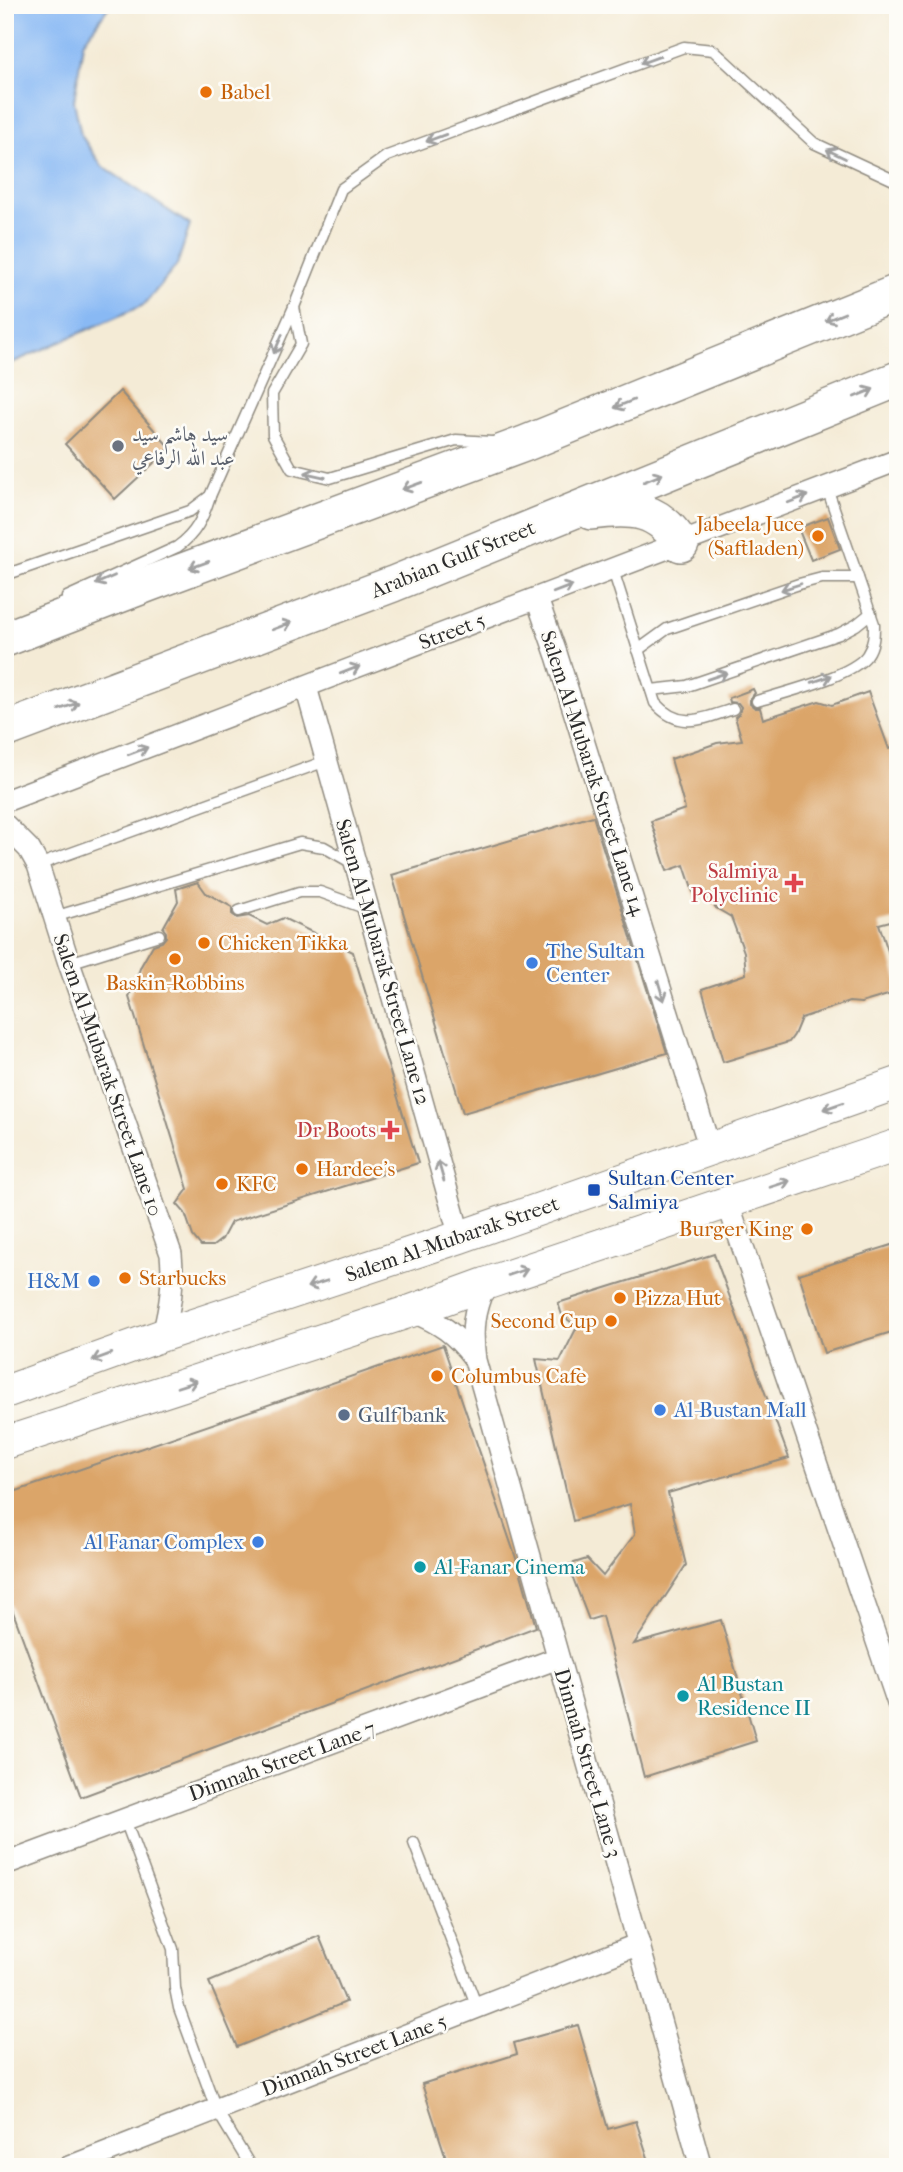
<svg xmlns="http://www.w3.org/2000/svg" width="903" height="2172" font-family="'IM FELL French Canon',Amiri,serif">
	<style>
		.water { fill: #89b9f4; stroke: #5a7290; stroke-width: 2 }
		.building { fill: #dba569 }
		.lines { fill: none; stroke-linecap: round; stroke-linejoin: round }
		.service-casing { stroke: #908b80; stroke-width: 13 }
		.minor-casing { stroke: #908b80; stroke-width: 24 }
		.secondary-casing { stroke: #908b80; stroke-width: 34 }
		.primary-casing { stroke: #908b80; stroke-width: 38 }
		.service { stroke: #fff; stroke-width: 10 }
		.minor { stroke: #fff; stroke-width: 21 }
		.secondary { stroke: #fff; stroke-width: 32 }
		.primary { stroke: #fff; stroke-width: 35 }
		.oneway { stroke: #a0a0a0 }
		.food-dot { fill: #e8710a; stroke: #fdfcf7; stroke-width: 2.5 }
		.worship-dot { fill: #6b7280; stroke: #fdfcf7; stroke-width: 2.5 }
		.health-dot { fill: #e0444e; stroke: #fdfcf7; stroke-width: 2.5 }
		.shop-dot { fill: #3f7fe0; stroke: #fdfcf7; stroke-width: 2.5 }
		.transit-dot { fill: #1a4fb4; stroke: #fdfcf7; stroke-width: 2.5 }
		.service-dot { fill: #5c6f8a; stroke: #fdfcf7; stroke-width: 2.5 }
		.culture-dot { fill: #0f9aa8; stroke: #fdfcf7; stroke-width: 2.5 }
		.labels { text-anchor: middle; stroke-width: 5; stroke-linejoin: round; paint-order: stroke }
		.food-label { font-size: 21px; fill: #c56008; stroke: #fdfcf7; text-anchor: start }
		.worship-label { font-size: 21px; fill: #5b616d; stroke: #fdfcf7; text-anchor: start }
		.street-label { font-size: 21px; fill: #2b2b2b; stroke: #fdfcf7 }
		.health-label { font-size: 21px; fill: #be3a42; stroke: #fdfcf7; text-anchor: end }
		.shop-label { font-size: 21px; fill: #366cbe; stroke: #fdfcf7; text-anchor: start }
		.transit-label { font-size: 21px; fill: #164399; stroke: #fdfcf7; text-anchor: start }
		.service-label { font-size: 21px; fill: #4e5e75; stroke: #fdfcf7; text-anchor: start }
		.culture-label { font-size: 21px; fill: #0d838f; stroke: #fdfcf7; text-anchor: start }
	</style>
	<rect width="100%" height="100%" fill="#fdfcf7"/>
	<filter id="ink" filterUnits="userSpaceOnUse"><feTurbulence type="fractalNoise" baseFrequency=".0143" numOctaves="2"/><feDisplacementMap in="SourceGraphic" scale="14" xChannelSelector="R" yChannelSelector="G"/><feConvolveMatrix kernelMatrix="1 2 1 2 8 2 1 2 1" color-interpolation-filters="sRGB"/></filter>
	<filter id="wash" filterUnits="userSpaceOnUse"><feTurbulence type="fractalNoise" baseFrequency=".00686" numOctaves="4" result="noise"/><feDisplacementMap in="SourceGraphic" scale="28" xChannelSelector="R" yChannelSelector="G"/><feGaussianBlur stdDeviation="1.57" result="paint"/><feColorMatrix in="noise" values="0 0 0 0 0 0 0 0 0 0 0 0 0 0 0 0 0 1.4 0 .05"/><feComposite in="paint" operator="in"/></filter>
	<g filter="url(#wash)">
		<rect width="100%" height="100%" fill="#f4ebd6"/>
		<!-- water -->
		<polygon class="water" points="5,5 110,5 83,43 74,101 81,135 102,166 190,225 177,265 144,305 5,366"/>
		<g id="blocks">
			<!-- building -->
			<g class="building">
				<polygon points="120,391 170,448 115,499 65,444"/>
				<polygon points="828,517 840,549 811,560 798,528"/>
				<polygon points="753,689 755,693 750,699 750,704 755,708 760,708 763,719 819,701 832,705 868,692 889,749 898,746 898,919 879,924 898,981 898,992 861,1003 849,1002 801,1018 794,1035 789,1042 723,1062 702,989 746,974 744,952 731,917 716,908 707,894 695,898 684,865 667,871 651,821 685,809 671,759 717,743 742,740 735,717 739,714 741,707 738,703 730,702 729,698"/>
				<polygon points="593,816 667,1053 463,1113 392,875"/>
				<polygon points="198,882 206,893 232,907 232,914 237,918 249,916 267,925 283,918 353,952 418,1163 231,1222 222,1239 213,1246 201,1246 193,1236 185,1213 177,1204 188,1189 129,997 141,966 153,945 162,942 166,937 166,932 163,928 178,901 176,889"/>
				<polygon points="898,1243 898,1330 824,1353 799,1274"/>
				<polygon points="714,1254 789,1458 668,1493 686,1565 634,1644 721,1620 756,1741 644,1777 602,1616 589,1620 568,1565 587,1559 603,1576 635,1534 630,1504 573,1521 536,1359 560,1361 577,1327 562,1315 558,1303"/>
				<polygon points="443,1345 519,1567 536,1627 81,1797 5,1590 5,1495"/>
				<polygon points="319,1936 346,2002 237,2047 209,1982"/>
				<polygon points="578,2025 608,2129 636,2121 651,2167 449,2167 422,2084 517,2054 514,2043"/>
			</g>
		</g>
	</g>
	<g filter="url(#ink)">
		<use href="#blocks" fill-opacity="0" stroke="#908b80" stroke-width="2"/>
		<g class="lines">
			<defs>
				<g id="service">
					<polyline points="294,307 301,344 272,394 273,435 292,469 330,478 456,440 492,442"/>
					<path d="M613,570L655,703C680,731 702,719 733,709"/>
					<polyline points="5,575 190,511 210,496 294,307 341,189 387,156 684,47 713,50 814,143 898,182"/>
					<path d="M67,597L177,547C196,534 203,518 210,496"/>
					<polyline points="638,650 667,629 799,584 822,578 858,578"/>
					<polyline points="651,690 687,686 839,634 856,625 871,613"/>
					<path d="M757,701C783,693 853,676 867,655C874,645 874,635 874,624L827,488"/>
					<polyline points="38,865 326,761"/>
					<polyline points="239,911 299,892 320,892 367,909"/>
					<polyline points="54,917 300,843 324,847 354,864"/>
					<polyline points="898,955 898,956"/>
					<polyline points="69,963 159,935"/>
					<polyline points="125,1820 173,1949 175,1988 179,2008 216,2109 251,2167"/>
					<polyline points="414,1843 477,2007"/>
				</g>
				<g id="minor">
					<polyline points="537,599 557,656 710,1149"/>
					<polyline points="306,687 460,1237"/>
					<polyline points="5,801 898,460"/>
					<path d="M5,825L29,849L38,865L69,963L171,1254C174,1284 170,1307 163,1335"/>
					<polyline points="727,1201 898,1703"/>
					<path d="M485,1284C473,1312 471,1329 475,1360L701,2167"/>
					<path d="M411,1311C440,1323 455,1333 474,1358"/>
					<polyline points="5,1864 558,1658"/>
					<polyline points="69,2167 639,1944"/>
				</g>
				<g id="secondary">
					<polyline points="5,1392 163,1335 460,1237 898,1083"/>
					<polyline points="5,1443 411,1311 485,1284 898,1145"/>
				</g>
				<g id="primary">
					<path d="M591,512C631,507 658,507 681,544"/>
					<polyline points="5,639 148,584 524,444 898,292"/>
					<polyline points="5,730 393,584 898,379"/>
				</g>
			</defs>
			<!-- service casing -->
			<use href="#service" class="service-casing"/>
			<!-- minor casing -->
			<use href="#minor" class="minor-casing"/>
			<!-- secondary casing -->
			<use href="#secondary" class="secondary-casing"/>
			<!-- primary casing -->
			<use href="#primary" class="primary-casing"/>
			<!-- service -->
			<use href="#service" class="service"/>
			<!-- minor -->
			<use href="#minor" class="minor"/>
			<!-- secondary -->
			<use href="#secondary" class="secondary"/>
			<!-- primary -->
			<use href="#primary" class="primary"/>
		</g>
		<!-- one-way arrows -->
		<defs><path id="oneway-shaft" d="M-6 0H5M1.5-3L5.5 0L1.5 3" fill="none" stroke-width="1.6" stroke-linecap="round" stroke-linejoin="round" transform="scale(1.75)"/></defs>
		<g class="oneway">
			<use href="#oneway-shaft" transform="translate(650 60) rotate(160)"/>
			<use href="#oneway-shaft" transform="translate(436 138) rotate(160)"/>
			<use href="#oneway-shaft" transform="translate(836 154) rotate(-154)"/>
			<use href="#oneway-shaft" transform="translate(835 317) rotate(158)"/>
			<use href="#oneway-shaft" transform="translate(278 344) rotate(114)"/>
			<use href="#oneway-shaft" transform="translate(864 393) rotate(-22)"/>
			<use href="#oneway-shaft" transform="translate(624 404) rotate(158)"/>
			<use href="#oneway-shaft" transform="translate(315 475) rotate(-167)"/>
			<use href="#oneway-shaft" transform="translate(653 478) rotate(-22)"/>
			<use href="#oneway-shaft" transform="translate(412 486) rotate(160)"/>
			<use href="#oneway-shaft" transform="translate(798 499) rotate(-21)"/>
			<use href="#oneway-shaft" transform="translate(199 565) rotate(160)"/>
			<use href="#oneway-shaft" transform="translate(105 580) rotate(156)"/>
			<use href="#oneway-shaft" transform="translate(791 587) rotate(162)"/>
			<use href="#oneway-shaft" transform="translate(563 589) rotate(-21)"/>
			<use href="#oneway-shaft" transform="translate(282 626) rotate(-21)"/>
			<use href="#oneway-shaft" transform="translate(350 670) rotate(-21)"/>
			<use href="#oneway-shaft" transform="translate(717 676) rotate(-19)"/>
			<use href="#oneway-shaft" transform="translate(822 679) rotate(-19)"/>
			<use href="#oneway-shaft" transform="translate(69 706) rotate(-20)"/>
			<use href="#oneway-shaft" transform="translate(138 751) rotate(-21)"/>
			<use href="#oneway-shaft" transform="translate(661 991) rotate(73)"/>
			<use href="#oneway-shaft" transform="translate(833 1106) rotate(161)"/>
			<use href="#oneway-shaft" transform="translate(441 1171) rotate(-106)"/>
			<use href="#oneway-shaft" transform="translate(780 1184) rotate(-18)"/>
			<use href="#oneway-shaft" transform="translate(518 1272) rotate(-19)"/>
			<use href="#oneway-shaft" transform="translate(317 1284) rotate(162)"/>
			<use href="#oneway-shaft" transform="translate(102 1357) rotate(160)"/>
			<use href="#oneway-shaft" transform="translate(187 1384) rotate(-18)"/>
		</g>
	</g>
	<!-- markers -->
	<g class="food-dot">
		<circle cx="206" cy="92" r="7"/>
		<circle cx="818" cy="536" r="7"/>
		<circle cx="204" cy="943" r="7"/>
		<circle cx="175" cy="959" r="7"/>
		<circle cx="302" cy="1169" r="7"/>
		<circle cx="222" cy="1184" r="7"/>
		<circle cx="807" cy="1229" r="7"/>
		<circle cx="125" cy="1278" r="7"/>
		<circle cx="620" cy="1298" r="7"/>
		<circle cx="611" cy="1321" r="7"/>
		<circle cx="437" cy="1376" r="7"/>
	</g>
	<circle class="worship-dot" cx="118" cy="446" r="7"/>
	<g class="health-dot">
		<path d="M790.5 872.5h7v7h7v7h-7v7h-7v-7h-7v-7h7z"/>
		<path d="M386.5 1119.5h7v7h7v7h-7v7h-7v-7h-7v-7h7z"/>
	</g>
	<g class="shop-dot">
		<circle cx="532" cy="963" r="7"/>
		<circle cx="94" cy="1281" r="7"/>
		<circle cx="660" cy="1410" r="7"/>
		<circle cx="258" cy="1542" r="7"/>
	</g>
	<rect class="transit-dot" x="587" y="1183" width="14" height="14" rx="3.5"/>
	<circle class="service-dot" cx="344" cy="1415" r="7"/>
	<g class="culture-dot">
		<circle cx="420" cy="1567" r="7"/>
		<circle cx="683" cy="1696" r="7"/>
	</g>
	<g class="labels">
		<!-- food labels -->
		<g class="food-label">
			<text x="220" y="99">Babel</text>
			<text x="804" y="531" text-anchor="end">Jabeela Juce<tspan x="804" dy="24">(Saftladen)</tspan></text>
			<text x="218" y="950">Chicken Tikka</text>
			<text x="175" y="990" text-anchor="middle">Baskin-Robbins</text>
			<text x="316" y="1176">Hardee's</text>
			<text x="236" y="1191">KFC</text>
			<text x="793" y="1236" text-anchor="end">Burger King</text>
			<text x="139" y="1285">Starbucks</text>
			<text x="634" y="1305">Pizza Hut</text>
			<text x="597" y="1328" text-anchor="end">Second Cup</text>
			<text x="451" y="1383">Columbus Cafe</text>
		</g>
		<!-- worship labels -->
		<g class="worship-label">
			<text x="132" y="441">سيد هاشم سيد<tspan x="132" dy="24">عبد الله الرفاعي</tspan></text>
		</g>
		<!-- street labels -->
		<g class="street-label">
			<text transform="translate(453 559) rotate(-22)" y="7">Arabian Gulf Street</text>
			<text transform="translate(452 631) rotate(-21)" y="7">Street 5</text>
			<text transform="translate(593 773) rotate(72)" y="7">Salem Al-Mubarak Street Lane 14</text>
			<text transform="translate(383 962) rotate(74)" y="7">Salem Al-Mubarak Street Lane 12</text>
			<text transform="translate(108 1075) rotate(71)" y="7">Salem Al-Mubarak Street Lane 10</text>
			<text transform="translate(452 1239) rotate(-19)" y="7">Salem Al-Mubarak Street</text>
			<text transform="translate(282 1761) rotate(-20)" y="7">Dimnah Street Lane 7</text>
			<text transform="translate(588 1763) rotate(74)" y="7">Dimnah Street Lane 3</text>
			<text transform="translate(354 2055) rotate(-21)" y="7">Dimnah Street Lane 5</text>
		</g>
		<!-- health labels -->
		<g class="health-label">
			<text x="778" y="878">Salmiya<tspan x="778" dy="24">Polyclinic</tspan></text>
			<text x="376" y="1137">Dr Boots</text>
		</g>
		<!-- shop labels -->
		<g class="shop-label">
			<text x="546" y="958">The Sultan<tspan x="546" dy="24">Center</tspan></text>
			<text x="80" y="1288" text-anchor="end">H&amp;M</text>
			<text x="674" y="1417">Al-Bustan Mall</text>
			<text x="244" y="1549" text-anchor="end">Al Fanar Complex</text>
		</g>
		<!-- transit labels -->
		<g class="transit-label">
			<text x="608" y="1185">Sultan Center<tspan x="608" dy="24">Salmiya</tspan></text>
		</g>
		<!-- service labels -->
		<g class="service-label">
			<text x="358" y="1422">Gulf bank</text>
		</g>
		<!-- culture labels -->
		<g class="culture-label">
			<text x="434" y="1574">Al-Fanar Cinema</text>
			<text x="697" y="1691">Al Bustan<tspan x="697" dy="24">Residence II</tspan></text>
		</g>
	</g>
	<!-- margin -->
	<rect width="903" height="2172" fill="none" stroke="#fdfcf7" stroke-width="28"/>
</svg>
